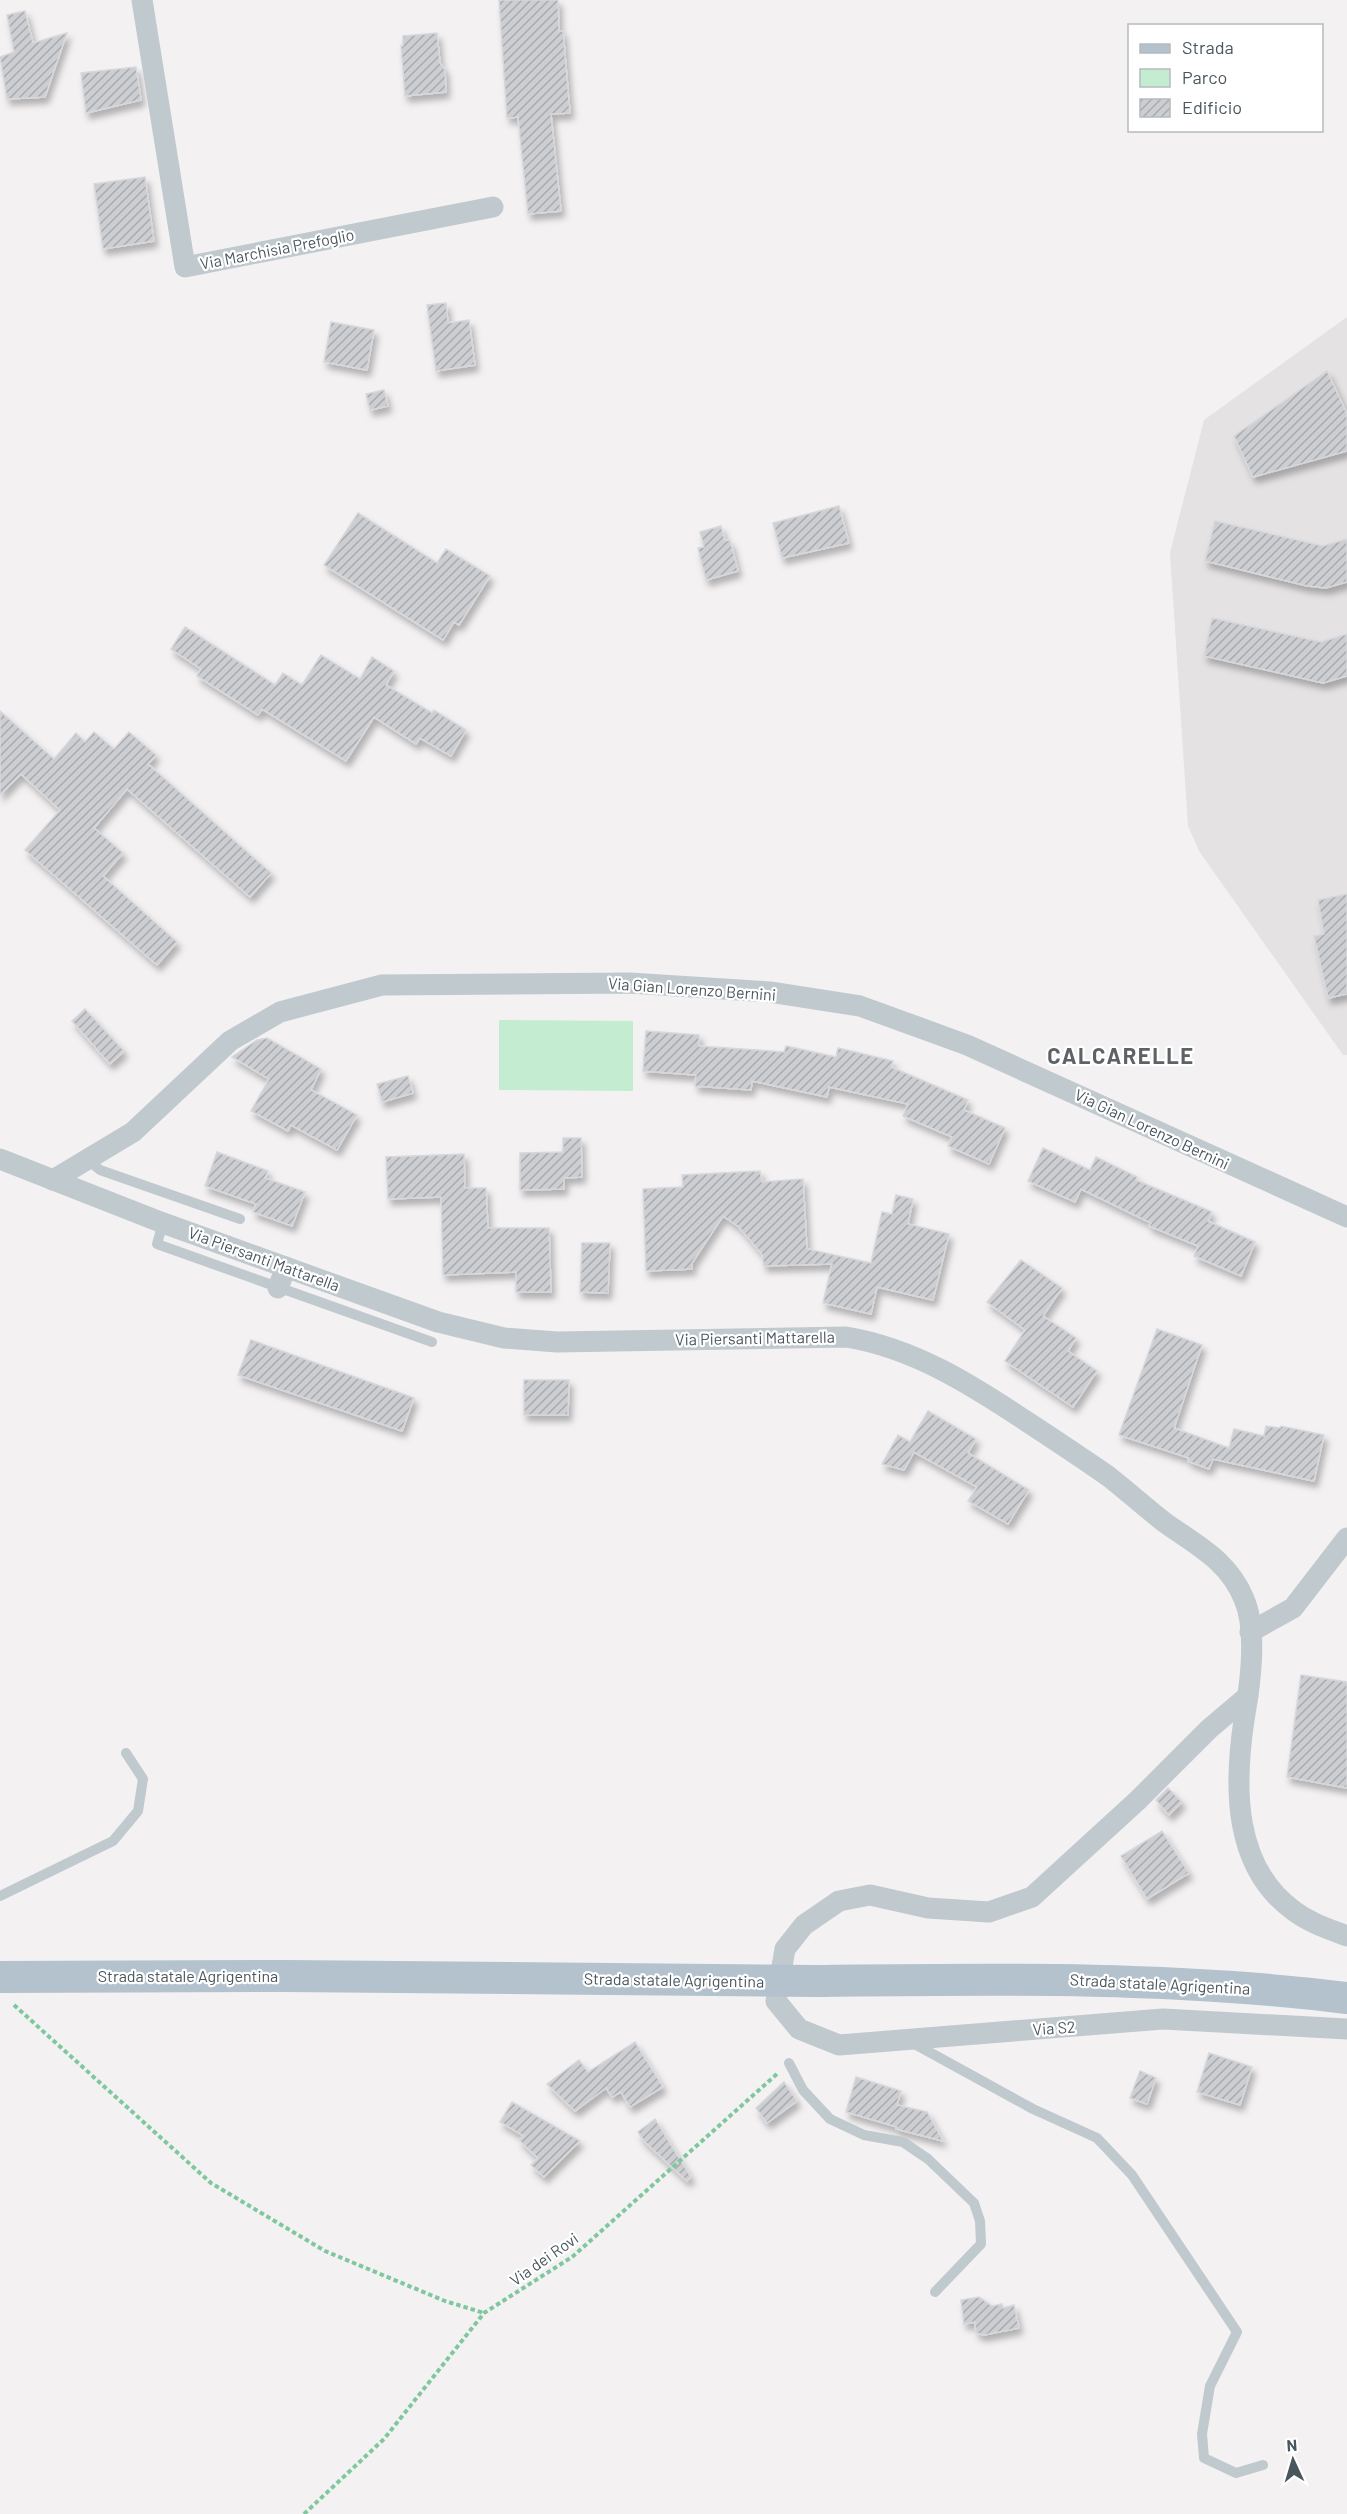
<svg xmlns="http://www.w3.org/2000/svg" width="1347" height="2514" font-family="Barlow,sans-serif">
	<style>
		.education { fill: #e4e2e3 }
		.green { fill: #c4ecd1 }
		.building { fill: url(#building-hatch); stroke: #d6d8dc; stroke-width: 1.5; filter: url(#shadow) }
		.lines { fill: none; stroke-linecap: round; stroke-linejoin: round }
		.path { stroke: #7fc89f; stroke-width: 4; stroke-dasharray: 4.5 3; stroke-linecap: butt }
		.service { stroke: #c0c9ce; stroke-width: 10 }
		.minor { stroke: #c0c9ce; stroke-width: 21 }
		.primary { stroke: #b3c2cd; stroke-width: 32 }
		.primary-bridge { stroke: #b3c2cd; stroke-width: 32 }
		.labels { text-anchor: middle; stroke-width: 4.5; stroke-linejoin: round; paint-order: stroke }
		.street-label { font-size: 16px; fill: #4a565d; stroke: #fff }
		.district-label { font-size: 22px; font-weight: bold; letter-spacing: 1.5px; fill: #5e6266; stroke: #fff }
	</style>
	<defs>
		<pattern id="building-hatch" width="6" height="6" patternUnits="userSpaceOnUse" patternTransform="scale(1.5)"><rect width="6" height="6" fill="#ccced2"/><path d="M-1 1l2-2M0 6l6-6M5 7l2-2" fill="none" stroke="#a8aaae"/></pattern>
		<filter id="shadow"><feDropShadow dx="3.5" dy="6" stdDeviation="3" flood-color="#0004"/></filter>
	</defs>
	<rect width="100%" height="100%" fill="#f3f1f2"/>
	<!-- education -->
	<polygon class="education" points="1347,317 1347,1055 1343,1055 1199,851 1188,826 1170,553 1204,420"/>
	<!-- green -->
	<polygon class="green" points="499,1020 633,1021 633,1091 499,1090"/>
	<!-- building -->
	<g class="building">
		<polygon points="499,0 558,0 559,31 563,31 570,113 551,114 561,211 528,214 518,117 507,118"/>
		<polygon points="25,11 33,43 67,33 45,97 7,99 0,57 14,52 7,15"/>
		<polygon points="437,33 440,63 445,70 446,92 405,96 401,46 403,46 403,36"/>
		<polygon points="136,67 141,100 86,113 81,73"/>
		<polygon points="145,177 154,241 103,249 94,184"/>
		<polygon points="446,303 448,323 469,320 475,365 436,371 427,305"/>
		<polygon points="331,322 374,330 367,370 324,362"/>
		<polygon points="1327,371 1347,414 1347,451 1253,477 1234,436"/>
		<polygon points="384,390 388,406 370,410 366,394"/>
		<polygon points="839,506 849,543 782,558 773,523"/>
		<polygon points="358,513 437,563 446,549 490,576 459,625 454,622 443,640 324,565"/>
		<polygon points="1215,521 1323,546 1347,539 1347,582 1326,588 1307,586 1205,561"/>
		<polygon points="721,526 725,541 730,540 738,571 706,580 698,548 704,547 700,532"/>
		<polygon points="1212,618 1321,642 1347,634 1347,676 1323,683 1204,656"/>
		<polygon points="185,627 275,685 283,673 302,685 321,655 360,679 372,657 394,671 386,685 432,713 434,710 466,730 451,756 420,738 416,744 374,717 346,761 262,709 258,715 197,676 201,669 171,649"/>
		<polygon points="0,711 54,759 76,733 85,742 94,732 114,749 129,732 156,755 148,764 271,873 250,897 127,789 94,828 123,853 103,876 177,942 157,965 25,850 60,810 21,774 0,795"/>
		<polygon points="1347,894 1347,994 1328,998 1314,936 1324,934 1318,900"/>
		<polygon points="85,1009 124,1051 110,1064 72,1021"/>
		<polygon points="646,1031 699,1035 699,1046 784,1052 786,1046 836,1057 838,1048 893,1061 891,1067 968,1100 964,1110 1005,1128 989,1164 948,1146 952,1137 903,1116 908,1104 829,1087 827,1097 752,1081 751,1090 695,1086 696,1075 643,1071"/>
		<polygon points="267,1038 321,1069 311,1090 357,1115 337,1150 291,1125 288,1131 251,1111 269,1079 232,1057 257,1040"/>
		<polygon points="408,1076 413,1093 382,1102 377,1084"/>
		<polygon points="563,1138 581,1138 582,1177 564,1178 564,1189 520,1190 520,1153 563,1152"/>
		<polygon points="1043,1148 1090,1170 1096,1157 1137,1177 1136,1180 1212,1212 1208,1221 1255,1242 1241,1276 1194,1256 1198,1246 1149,1226 1151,1223 1081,1189 1075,1202 1028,1181"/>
		<polygon points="217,1152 268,1171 265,1178 305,1192 292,1226 253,1212 256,1204 205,1186"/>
		<polygon points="464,1154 465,1188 486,1188 488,1228 549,1228 551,1292 516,1292 516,1272 443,1275 441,1197 388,1199 386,1157"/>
		<polygon points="760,1171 762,1182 803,1179 807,1249 871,1263 882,1212 892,1214 896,1195 913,1199 908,1224 949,1234 933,1300 877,1287 871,1314 823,1303 832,1264 764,1266 762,1254 739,1227 723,1216 692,1263 692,1269 646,1271 643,1189 683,1187 682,1175"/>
		<polygon points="582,1243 610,1243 608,1293 580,1292"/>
		<polygon points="1021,1260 1062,1288 1043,1316 1076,1338 1068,1351 1097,1371 1073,1407 1005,1361 1025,1330 987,1302"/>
		<polygon points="1157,1329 1202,1345 1174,1428 1229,1448 1234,1429 1264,1436 1266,1426 1280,1428 1281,1426 1324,1435 1314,1481 1213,1459 1209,1469 1188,1461 1189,1458 1119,1435"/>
		<polygon points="251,1340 414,1398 402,1431 238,1375"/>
		<polygon points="524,1380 569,1380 568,1415 524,1415"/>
		<polygon points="928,1411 976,1439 968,1453 1029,1490 1008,1524 968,1501 977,1487 914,1452 904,1470 882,1464 898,1435 910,1442"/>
		<polygon points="1301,1675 1347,1682 1347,1788 1287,1777"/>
		<polygon points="1168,1788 1182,1802 1169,1815 1156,1800"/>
		<polygon points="1162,1831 1189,1873 1147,1899 1121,1856"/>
		<polygon points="635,2042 663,2087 630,2107 621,2092 612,2097 606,2088 575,2111 547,2084 579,2060 588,2072"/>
		<polygon points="1209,2053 1252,2067 1240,2105 1197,2092"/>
		<polygon points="1140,2071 1156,2078 1147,2104 1130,2098"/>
		<polygon points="856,2077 901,2091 897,2105 927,2112 943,2141 896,2129 897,2127 846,2112"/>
		<polygon points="784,2082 797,2101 767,2123 756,2108"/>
		<polygon points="512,2102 580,2141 544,2177 531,2165 538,2158 519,2140 524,2136 500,2122"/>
		<polygon points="655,2119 691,2177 687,2181 644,2141 638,2132"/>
		<polygon points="979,2297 992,2306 1002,2304 1003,2308 1014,2305 1019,2328 984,2335 976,2333 975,2322 964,2324 961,2300"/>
	</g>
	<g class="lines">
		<!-- path -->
		<g class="path">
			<polyline points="14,2005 211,2183 325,2251 445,2301 484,2313"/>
			<polyline points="304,2514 384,2439 484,2313 572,2257 777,2074"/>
		</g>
		<!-- service -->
		<g class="service">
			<polyline points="88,1160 100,1170 240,1219"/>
			<polyline points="163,1223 157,1244 432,1342"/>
			<polyline points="0,1896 113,1841 138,1811 143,1779 126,1753"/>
			<polyline points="911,2042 1033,2109 1097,2138 1132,2175 1237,2332 1210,2386 1202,2434 1204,2458 1236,2473 1263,2465"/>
			<polyline points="789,2063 803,2090 830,2119 864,2135 903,2142 928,2159 974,2203 980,2221 981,2244 935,2292"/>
		</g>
		<!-- minor -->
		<g class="minor">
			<polyline points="142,0 185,267 493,207"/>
			<path d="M0,1159L163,1223L438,1322L504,1338L557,1342L846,1337C914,1348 972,1385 1029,1423C1055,1440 1082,1458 1108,1476C1127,1491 1145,1507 1164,1522C1196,1545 1228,1560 1244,1599C1258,1631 1250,1686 1244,1720C1234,1787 1233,1867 1294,1911C1310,1923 1329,1929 1347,1936"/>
			<polyline points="53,1180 133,1132 230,1041 280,1012 382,985 630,983 770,992 860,1006 967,1045 1347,1217"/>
			<polyline points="278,1288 286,1267"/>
			<polyline points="1250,1632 1293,1608 1347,1538"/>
			<polyline points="1248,1696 1209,1729 1137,1801 1032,1897 989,1912 928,1908 870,1895 839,1901 804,1925 785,1949 776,2001 799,2029 839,2045 1163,2019 1347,2029"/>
		</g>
		<!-- primary -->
		<path class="primary" d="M816,1981C993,1979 1171,1976 1347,1998"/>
		<!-- primary-bridge -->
		<polyline class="primary-bridge" points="0,1977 286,1976 816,1981"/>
	</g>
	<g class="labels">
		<!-- street labels -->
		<g class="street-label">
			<text transform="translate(277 249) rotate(-11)" y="6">Via Marchisia Prefoglio</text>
			<text transform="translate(692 989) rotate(4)" y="6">Via Gian Lorenzo Bernini</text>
			<text transform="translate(1152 1129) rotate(25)" y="6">Via Gian Lorenzo Bernini</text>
			<text transform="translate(264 1259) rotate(20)" y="6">Via Piersanti Mattarella</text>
			<text transform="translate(755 1338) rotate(-1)" y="6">Via Piersanti Mattarella</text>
			<text x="188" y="1982">Strada statale Agrigentina</text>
			<text transform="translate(674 1980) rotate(1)" y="6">Strada statale Agrigentina</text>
			<text transform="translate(1160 1984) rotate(3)" y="6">Strada statale Agrigentina</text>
			<text transform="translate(1054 2028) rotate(-4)" y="6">Via S2</text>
			<text transform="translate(544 2259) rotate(-35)" y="6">Via dei Rovi</text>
		</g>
		<!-- district labels -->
		<g class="district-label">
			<text x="1121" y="1064">CALCARELLE</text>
		</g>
	</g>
	<!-- legend -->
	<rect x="1128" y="24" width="195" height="108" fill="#ffffff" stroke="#b7bbbe" stroke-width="1.5"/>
	<rect x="1140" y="44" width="30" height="9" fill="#b3c2cd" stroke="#b7bbbe" stroke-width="1.5"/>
	<text x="1182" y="54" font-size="18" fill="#4a565d">Strada</text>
	<rect x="1140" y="69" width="30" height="18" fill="#c4ecd1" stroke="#b7bbbe" stroke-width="1.5"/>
	<text x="1182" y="84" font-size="18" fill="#4a565d">Parco</text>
	<rect x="1140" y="99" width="30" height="18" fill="url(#building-hatch)" stroke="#b7bbbe" stroke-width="1.5"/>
	<text x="1182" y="114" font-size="18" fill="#4a565d">Edificio</text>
	<!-- north arrow -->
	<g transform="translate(1293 2460) rotate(356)" stroke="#ffffff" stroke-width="4.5" paint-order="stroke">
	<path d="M0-4.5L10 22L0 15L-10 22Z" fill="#4a565d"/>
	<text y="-9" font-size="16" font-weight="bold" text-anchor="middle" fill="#4a565d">N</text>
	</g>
</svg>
